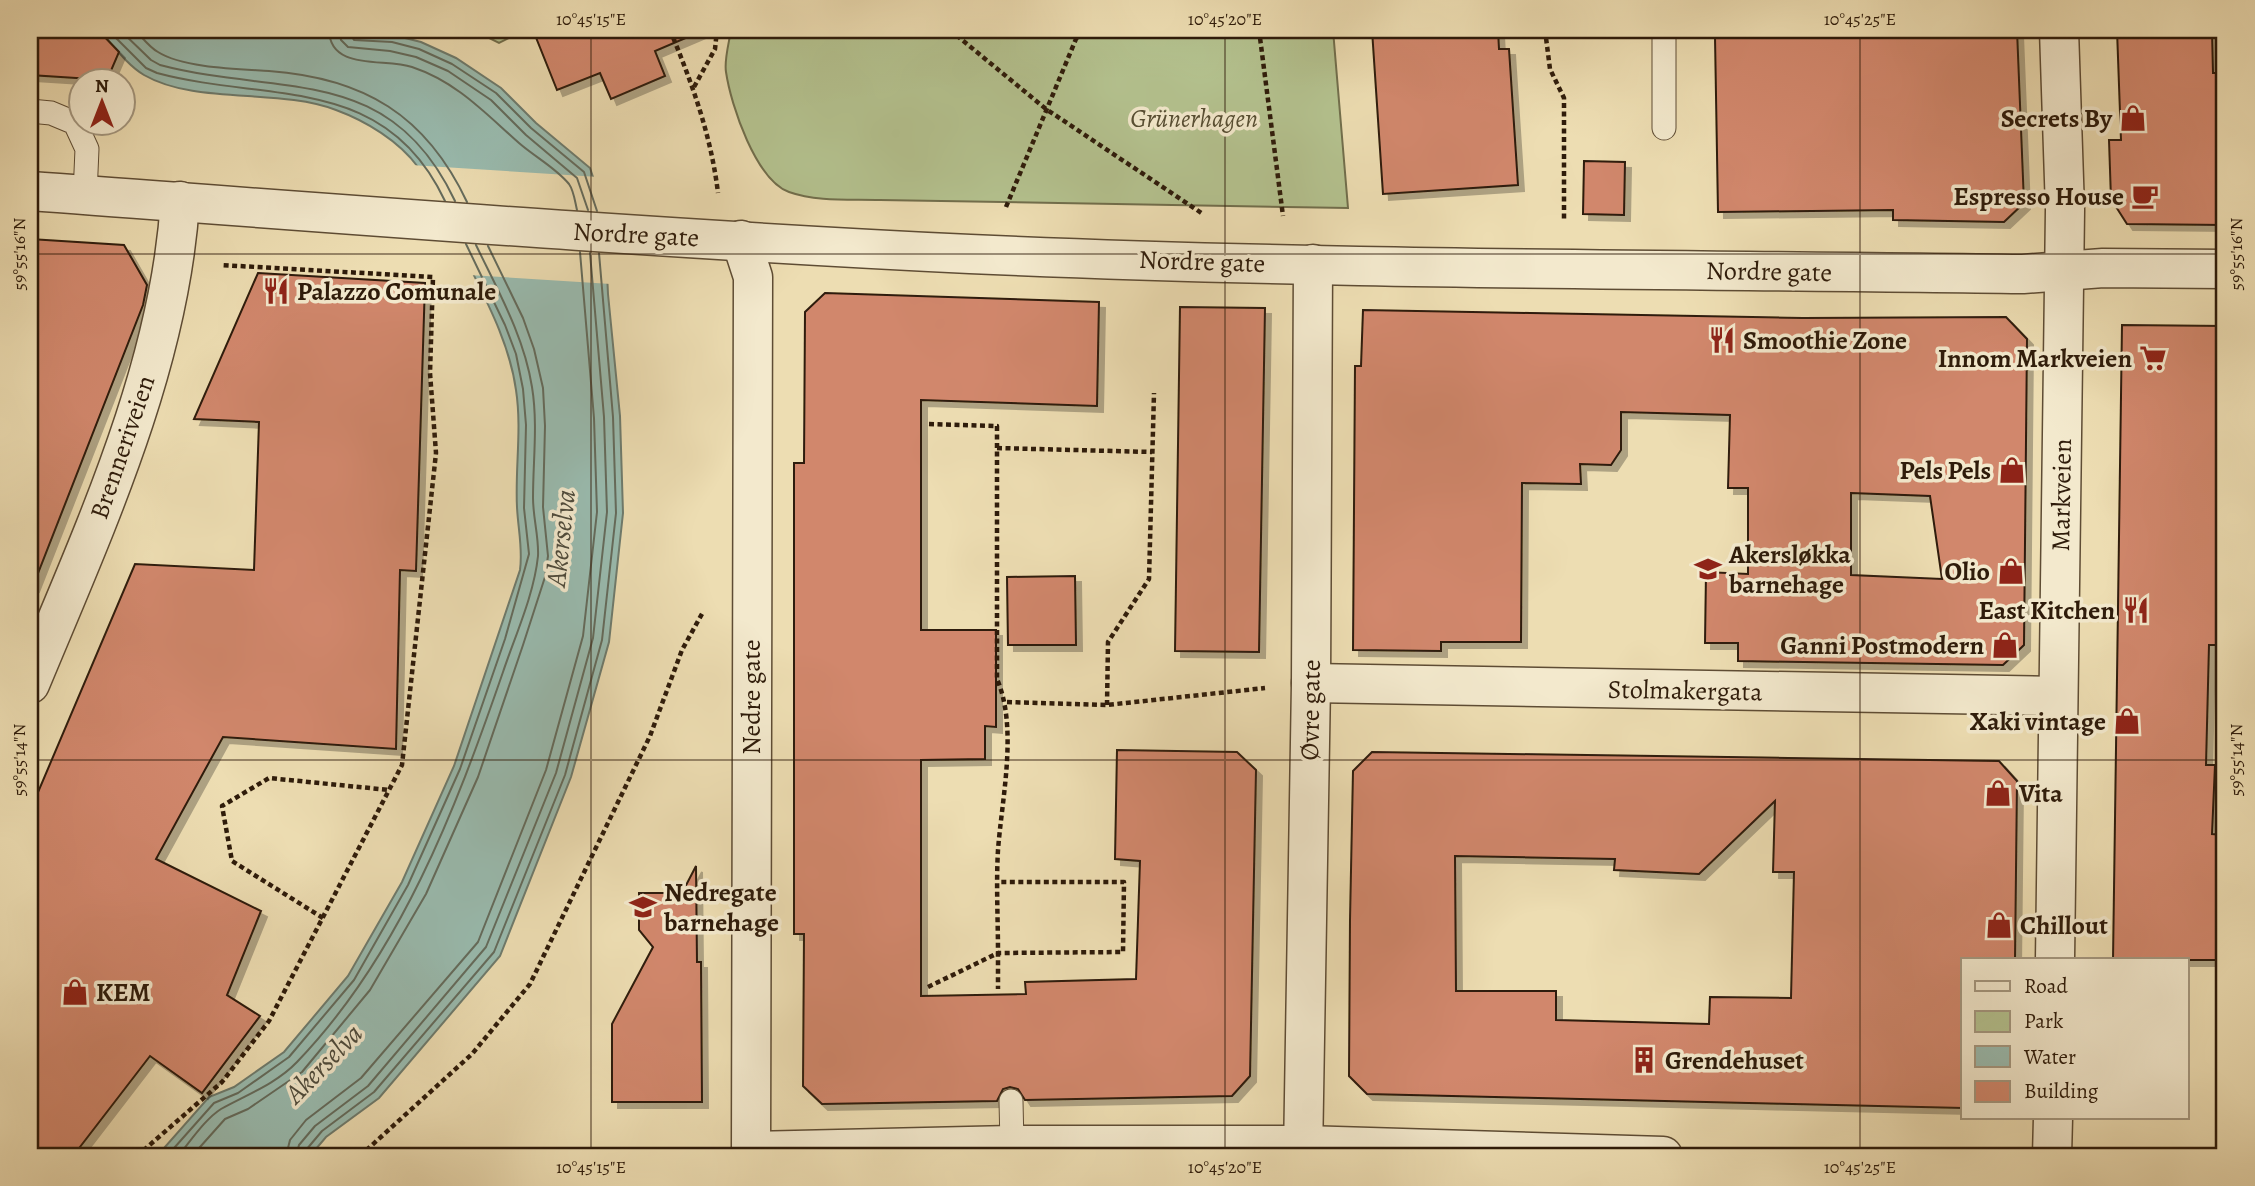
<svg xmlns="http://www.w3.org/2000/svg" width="2255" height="1186" font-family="Alegreya,serif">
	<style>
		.green { fill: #b4c28f; stroke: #716e4c; stroke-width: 2 }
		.water { fill: #99bbaf; stroke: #6e7b6d; stroke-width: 2 }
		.pier { fill: #edddb2 }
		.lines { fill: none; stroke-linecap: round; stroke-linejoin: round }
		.shore { stroke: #646b5c; stroke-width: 2 }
		.building { fill: #d1876c; stroke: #2e1b0a; stroke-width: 2; fill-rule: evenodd; filter: url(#shadow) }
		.service-casing { stroke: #5e4c34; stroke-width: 25 }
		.minor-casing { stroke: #5e4c34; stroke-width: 41 }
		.tertiary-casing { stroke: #5e4c34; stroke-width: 41 }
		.path { stroke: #2e1b0a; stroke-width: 4.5; stroke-dasharray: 5 3.5; stroke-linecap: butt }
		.service { stroke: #f3e9cd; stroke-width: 23 }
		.minor { stroke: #f3e9cd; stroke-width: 38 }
		.tertiary { stroke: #f3e9cd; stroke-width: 38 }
		.ticks { fill: none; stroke: #2e1b0a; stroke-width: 2; stroke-opacity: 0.45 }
		.labels { text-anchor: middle; stroke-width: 7; stroke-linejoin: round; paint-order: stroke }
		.park-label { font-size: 26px; font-style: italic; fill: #564d32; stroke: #f3e9cd }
		.poi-label { font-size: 26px; font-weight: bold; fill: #2e1b0a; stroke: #f3e9cd; text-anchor: end }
		.street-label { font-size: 26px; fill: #2e1b0a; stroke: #f3e9cd }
		.water-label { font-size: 28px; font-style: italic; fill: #4e4b3c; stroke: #f3e9cd }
		.neatline { fill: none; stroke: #2e1b0a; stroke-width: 2.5 }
		.ticks-label { font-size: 18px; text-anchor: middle; fill: #2e1b0a }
	</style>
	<defs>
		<filter id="shadow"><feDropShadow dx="6" dy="6" stdDeviation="0" flood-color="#0004"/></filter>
	</defs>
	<rect width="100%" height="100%" fill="#edddb2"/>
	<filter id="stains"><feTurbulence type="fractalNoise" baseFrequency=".00286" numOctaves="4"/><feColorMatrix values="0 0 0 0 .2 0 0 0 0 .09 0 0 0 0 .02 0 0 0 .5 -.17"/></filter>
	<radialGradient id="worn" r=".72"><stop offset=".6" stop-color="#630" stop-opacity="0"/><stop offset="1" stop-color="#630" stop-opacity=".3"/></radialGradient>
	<!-- green -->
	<g class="green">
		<polygon points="473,30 525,30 499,43"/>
		<path d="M731,30H1333L1348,208L880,200C851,199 817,202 789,192C756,180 731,106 726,72C724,60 729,43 731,30Z"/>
	</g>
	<!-- water -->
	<path class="water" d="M99,30H327L393,35L421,42L456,58L501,88L536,123L590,168L604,210L608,294L620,416L623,513L609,642L571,777L500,956L379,1098L326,1137L310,1156H157L209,1097L234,1087L284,1052L348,976L402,882L454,766L520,570C523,548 518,529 517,507C515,468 522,429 516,390C509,339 482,293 460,247C447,220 436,191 418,167C399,141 366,121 336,110C279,88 196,105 144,75C127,65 112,44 99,30Z"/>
	<!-- pier -->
	<polygon class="pier" points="411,165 599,177 608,209 611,284 469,275 430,193"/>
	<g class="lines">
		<!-- shore -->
		<g class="shore">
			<path d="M108,30L146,68L157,73C269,103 385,73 445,201"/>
			<path d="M120,30L151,60L160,65C281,97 389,62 455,201"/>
			<path d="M135,30C142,37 149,47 158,52C183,68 239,69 269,71C364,78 426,115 467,202"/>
			<path d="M329,30C330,71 384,58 412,67C457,82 485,113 519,143C535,157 556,168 569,184C574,191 575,202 577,210"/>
			<polyline points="339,30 341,40 348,47 390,51 416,57 448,71 491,100 526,135 577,178 588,210"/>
			<polyline points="348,30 354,40 392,42 419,49 452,64 496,93 531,128 584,172 597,211"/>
			<polyline points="167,1156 214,1103 238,1093 289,1057 354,980 408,885 460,769 505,639 529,554 524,508 526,425 523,389 516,354 505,325 466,244"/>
			<path d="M178,1156C190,1142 205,1119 221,1109C246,1095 276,1084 297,1062C400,955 455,811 503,672C515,636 534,595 538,556C539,537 533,518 533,498C533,461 538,424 532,387C524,336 498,291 476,245"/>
			<polyline points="192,1156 225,1119 248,1109 302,1072 370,990 426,894 478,777 523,645 545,577 548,556 543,507 545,426 543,388 534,349 523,318 488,246"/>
			<polyline points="286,1156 290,1140 306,1120 361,1078 478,942 546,770 583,636 597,512 594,418 580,252"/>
			<polyline points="296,1156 299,1145 315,1126 368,1086 486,947 556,773 593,638 607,512 604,417 590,253"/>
			<polyline points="305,1156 306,1150 322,1131 374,1092 494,952 565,775 602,640 616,513 613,417 599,253"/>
		</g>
	</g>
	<!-- building -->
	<g class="building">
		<polygon points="30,30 98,30 119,52 107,80 30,75"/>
		<polygon points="533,30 702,30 702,31 655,51 665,76 611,99 600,73 557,90"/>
		<polygon points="1372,30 1498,30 1499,49 1509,49 1518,185 1383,194"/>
		<polygon points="1764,30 2017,30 2024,203 2004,222 1893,220 1893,210 1718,212 1715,37 1764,35"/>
		<polygon points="2117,30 2212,30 2213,73 2225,73 2225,225 2127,224 2111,199 2109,140 2121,140"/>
		<polygon points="1584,161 1625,162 1624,215 1583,214"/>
		<polygon points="30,239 124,245 147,285 143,305 33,586 30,585"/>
		<polygon points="258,273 425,283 416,571 400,570 396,749 223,737 156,859 261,911 227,995 260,1016 202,1093 150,1056 73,1156 30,1156 30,811 135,564 254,570 259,422 194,419"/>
		<polygon points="825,293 1099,302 1097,406 921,400 921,630 996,630 996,727 985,726 985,759 921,760 921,996 1026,994 1025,982 1136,979 1140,861 1115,859 1117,750 1237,752 1256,770 1250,1076 1232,1096 1025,1100 1018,1089 1010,1087 1003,1089 997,1101 822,1104 803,1086 804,934 794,934 794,463 804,463 805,312"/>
		<polygon points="1180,307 1265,308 1259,652 1175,651"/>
		<path d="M1363,310L1803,318L2006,317L2027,339L2024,645L2003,665L1738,661V643H1705L1706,572L1748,574V488H1728L1730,415L1621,412V450L1611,465L1580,464L1581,484L1522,483L1521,642H1441V651L1353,650L1355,366H1361ZM1851,493L1930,496L1942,579L1851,575Z"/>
		<polygon points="2122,325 2225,326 2225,645 2209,645 2206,765 2215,765 2212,834 2225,835 2225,960 2113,960"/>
		<polygon points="1075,576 1076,645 1008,645 1007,577"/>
		<path d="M1372,752L1999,761L2017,781L2015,960H1963V1108L1367,1094L1349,1076L1350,920L1353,771ZM1775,801L1773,872H1794L1791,998L1710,997L1709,1024L1556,1020V991H1456L1455,856L1615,859L1614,870L1699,874Z"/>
		<polygon points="696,866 697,962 701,962 702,1102 612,1102 612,1024 653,947 639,930 639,893 682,893"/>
	</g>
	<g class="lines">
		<defs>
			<g id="service">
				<polyline points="1664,30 1664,128"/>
				<polyline points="30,111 51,113 75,123 87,149 85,195"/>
				<polyline points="1011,1101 1012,1145"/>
			</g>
			<g id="minor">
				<polyline points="741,240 753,277 751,1156"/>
				<polyline points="1311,683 2058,696"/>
				<path d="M30,684C93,532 170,367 180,201"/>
				<polyline points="2055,960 2065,210 2059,30"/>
				<polyline points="751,1151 1012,1145 1304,1145 1663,1156"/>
				<polyline points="1303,1156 1311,683 1313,264"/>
				<polyline points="2052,1156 2053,1118"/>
			</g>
			<path id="tertiary" d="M30,191C343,214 657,239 970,254C1321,270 1672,269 2023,274L2103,268L2225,269"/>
		</defs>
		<!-- service casing -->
		<use href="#service" class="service-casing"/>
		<!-- minor casing -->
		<use href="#minor" class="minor-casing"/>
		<!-- tertiary casing -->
		<use href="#tertiary" class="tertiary-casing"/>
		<!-- path -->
		<g class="path">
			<path d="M670,30C692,83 711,135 718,193"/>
			<polyline points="950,30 1046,109 1203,214"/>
			<polyline points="1259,30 1283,216"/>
			<polyline points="1545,30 1550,69 1564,98 1564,221"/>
			<polyline points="694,87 715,49 717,30"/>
			<polyline points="1006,207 1076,39 1084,30"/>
			<path d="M929,424L997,426V679C1018,728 1002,797 998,850C996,884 998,919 998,953L1123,952L1124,882H998"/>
			<polyline points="997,448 1152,452"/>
			<polyline points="1007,702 1107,705 1265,688"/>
			<polyline points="1107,705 1108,642 1149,579 1154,393"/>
			<polyline points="323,918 232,861 222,806 269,778 389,790"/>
			<polyline points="928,987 998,953 998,989"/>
			<polyline points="137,1156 222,1082 269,1021 402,765 436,453 430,373 433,277 221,265"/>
			<polyline points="360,1156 472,1054 530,984 650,736 682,650 703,612"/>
		</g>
		<!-- service -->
		<use href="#service" class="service"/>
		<!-- minor -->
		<use href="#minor" class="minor"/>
		<!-- tertiary -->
		<use href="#tertiary" class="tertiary"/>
	</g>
	<!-- ticks -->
	<path class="ticks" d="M591,30V1156M1225,30V1156M1860,30V1156M30,254H2225M30,760H2225"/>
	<!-- icons -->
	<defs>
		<symbol id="shop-bare" viewBox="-9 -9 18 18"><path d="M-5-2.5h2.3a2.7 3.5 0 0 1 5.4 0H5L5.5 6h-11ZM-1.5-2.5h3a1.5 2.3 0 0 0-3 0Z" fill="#8f2418" stroke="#f3e9cd" stroke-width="2.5" paint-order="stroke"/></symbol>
		<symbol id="cafe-bare" viewBox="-9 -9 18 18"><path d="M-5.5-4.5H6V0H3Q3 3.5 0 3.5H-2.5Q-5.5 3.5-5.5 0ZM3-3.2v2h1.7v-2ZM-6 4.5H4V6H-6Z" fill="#8f2418" stroke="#f3e9cd" stroke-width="2.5" paint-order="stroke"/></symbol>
		<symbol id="restaurant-bare" viewBox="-9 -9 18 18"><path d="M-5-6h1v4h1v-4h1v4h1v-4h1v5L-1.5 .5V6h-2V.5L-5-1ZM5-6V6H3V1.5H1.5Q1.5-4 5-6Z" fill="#8f2418" stroke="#f3e9cd" stroke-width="2.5" paint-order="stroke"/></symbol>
		<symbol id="supermarket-bare" viewBox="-9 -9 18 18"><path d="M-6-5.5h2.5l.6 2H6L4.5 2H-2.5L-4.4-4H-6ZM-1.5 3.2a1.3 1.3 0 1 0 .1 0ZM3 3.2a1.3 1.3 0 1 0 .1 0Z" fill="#8f2418" stroke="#f3e9cd" stroke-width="2.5" paint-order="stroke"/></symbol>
		<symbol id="school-bare" viewBox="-9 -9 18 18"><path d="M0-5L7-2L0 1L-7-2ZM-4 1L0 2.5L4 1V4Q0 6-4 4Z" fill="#8f2418" stroke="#f3e9cd" stroke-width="2.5" paint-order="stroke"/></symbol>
		<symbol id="building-bare" viewBox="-9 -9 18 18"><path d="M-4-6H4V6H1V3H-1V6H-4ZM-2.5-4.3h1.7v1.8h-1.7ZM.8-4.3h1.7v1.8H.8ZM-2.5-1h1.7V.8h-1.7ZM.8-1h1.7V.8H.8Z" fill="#8f2418" stroke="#f3e9cd" stroke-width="2.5" paint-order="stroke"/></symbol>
	</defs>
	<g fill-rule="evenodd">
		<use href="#shop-bare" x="2114" y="99" width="38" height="38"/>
		<use href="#cafe-bare" x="2126" y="177" width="38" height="38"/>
		<use href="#restaurant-bare" x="257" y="272" width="38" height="38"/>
		<use href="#restaurant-bare" x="1703" y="321" width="38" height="38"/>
		<use href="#supermarket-bare" x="2134" y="339" width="38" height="38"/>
		<use href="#shop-bare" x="1993" y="451" width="38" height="38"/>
		<use href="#school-bare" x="1689" y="550" width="38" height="38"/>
		<use href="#shop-bare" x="1992" y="552" width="38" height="38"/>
		<use href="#restaurant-bare" x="2117" y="591" width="38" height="38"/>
		<use href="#shop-bare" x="1986" y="626" width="38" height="38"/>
		<use href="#shop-bare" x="2108" y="702" width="38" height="38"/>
		<use href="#shop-bare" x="1979" y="774" width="38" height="38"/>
		<use href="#school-bare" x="624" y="888" width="38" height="38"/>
		<use href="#shop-bare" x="1980" y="906" width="38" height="38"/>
		<use href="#shop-bare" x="56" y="973" width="38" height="38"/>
		<use href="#building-bare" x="1625" y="1041" width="38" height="38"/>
	</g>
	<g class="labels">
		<!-- park labels -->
		<g class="park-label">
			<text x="1194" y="127">Grünerhagen</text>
		</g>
		<!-- poi labels -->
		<g class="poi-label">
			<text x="2112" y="127">Secrets By</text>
			<text x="2124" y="205">Espresso House</text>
			<text x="297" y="300" text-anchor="start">Palazzo Comunale</text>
			<text x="1743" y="349" text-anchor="start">Smoothie Zone</text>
			<text x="2132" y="367">Innom Markveien</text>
			<text x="1991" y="479">Pels Pels</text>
			<text x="1729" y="563" text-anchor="start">Akersløkka<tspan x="1729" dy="30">barnehage</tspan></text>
			<text x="1990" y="580">Olio</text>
			<text x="2115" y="619">East Kitchen</text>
			<text x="1984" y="654">Ganni Postmodern</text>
			<text x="2106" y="730">Xaki vintage</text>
			<text x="2019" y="802" text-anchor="start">Vita</text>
			<text x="664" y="901" text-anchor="start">Nedregate<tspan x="664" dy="30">barnehage</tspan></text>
			<text x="2020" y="934" text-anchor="start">Chillout</text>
			<text x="96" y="1001" text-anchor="start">KEM</text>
			<text x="1665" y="1069" text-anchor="start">Grendehuset</text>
		</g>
		<!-- street labels -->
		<g class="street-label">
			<text transform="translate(636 234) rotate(3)" y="9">Nordre gate</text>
			<text transform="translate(1202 261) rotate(2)" y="9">Nordre gate</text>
			<text transform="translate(1769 271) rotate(1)" y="9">Nordre gate</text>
			<text transform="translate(122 447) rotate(-71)" y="9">Brenneriveien</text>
			<text transform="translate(2061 495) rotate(-89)" y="9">Markveien</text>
			<text transform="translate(1685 690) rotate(1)" y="9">Stolmakergata</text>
			<text transform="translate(751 697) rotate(-90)" y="9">Nedre gate</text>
			<text transform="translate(1310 710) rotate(-89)" y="9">Øvre gate</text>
		</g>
		<!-- water labels -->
		<g class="water-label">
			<text transform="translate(560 538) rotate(-84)" y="10">Akerselva</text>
			<text transform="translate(323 1063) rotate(-46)" y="10">Akerselva</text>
		</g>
	</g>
	<!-- margin -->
	<rect width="2255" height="1186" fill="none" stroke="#edddb2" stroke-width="77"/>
	<!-- legend -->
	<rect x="1961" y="958" width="228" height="161" fill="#f3e9cd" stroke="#a4977f" stroke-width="2"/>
	<rect x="1975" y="981" width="35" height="10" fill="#f3e9cd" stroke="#a4977f" stroke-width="2"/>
	<text x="2024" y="993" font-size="21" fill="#2e1b0a">Road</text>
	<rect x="1975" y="1011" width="35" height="21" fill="#b4c28f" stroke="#a4977f" stroke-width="2"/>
	<text x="2024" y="1028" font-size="21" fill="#2e1b0a">Park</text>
	<rect x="1975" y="1046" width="35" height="21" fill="#99bbaf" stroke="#a4977f" stroke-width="2"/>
	<text x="2024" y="1064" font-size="21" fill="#2e1b0a">Water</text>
	<rect x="1975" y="1081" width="35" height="21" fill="#d1876c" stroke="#a4977f" stroke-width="2"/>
	<text x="2024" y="1098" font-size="21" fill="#2e1b0a">Building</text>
	<!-- north arrow -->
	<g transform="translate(102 102)"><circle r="33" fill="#f3e9cd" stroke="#a4977f" stroke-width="2"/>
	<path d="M0-5L12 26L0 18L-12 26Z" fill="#8f2418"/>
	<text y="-10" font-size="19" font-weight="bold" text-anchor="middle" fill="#2e1b0a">N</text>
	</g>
	<rect x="38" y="38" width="2178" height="1110" class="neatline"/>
	<g class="ticks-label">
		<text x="591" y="25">10°45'15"E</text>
		<text x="1225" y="25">10°45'20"E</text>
		<text x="1860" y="25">10°45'25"E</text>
		<text transform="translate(19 254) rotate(-90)" y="6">59°55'16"N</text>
		<text transform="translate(2236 254) rotate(-90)" y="6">59°55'16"N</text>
		<text transform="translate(19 760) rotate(-90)" y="6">59°55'14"N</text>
		<text transform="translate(2236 760) rotate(-90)" y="6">59°55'14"N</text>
		<text x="591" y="1173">10°45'15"E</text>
		<text x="1225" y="1173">10°45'20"E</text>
		<text x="1860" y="1173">10°45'25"E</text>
	</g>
	<rect width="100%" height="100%" filter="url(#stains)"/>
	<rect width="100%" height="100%" fill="url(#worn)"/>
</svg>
